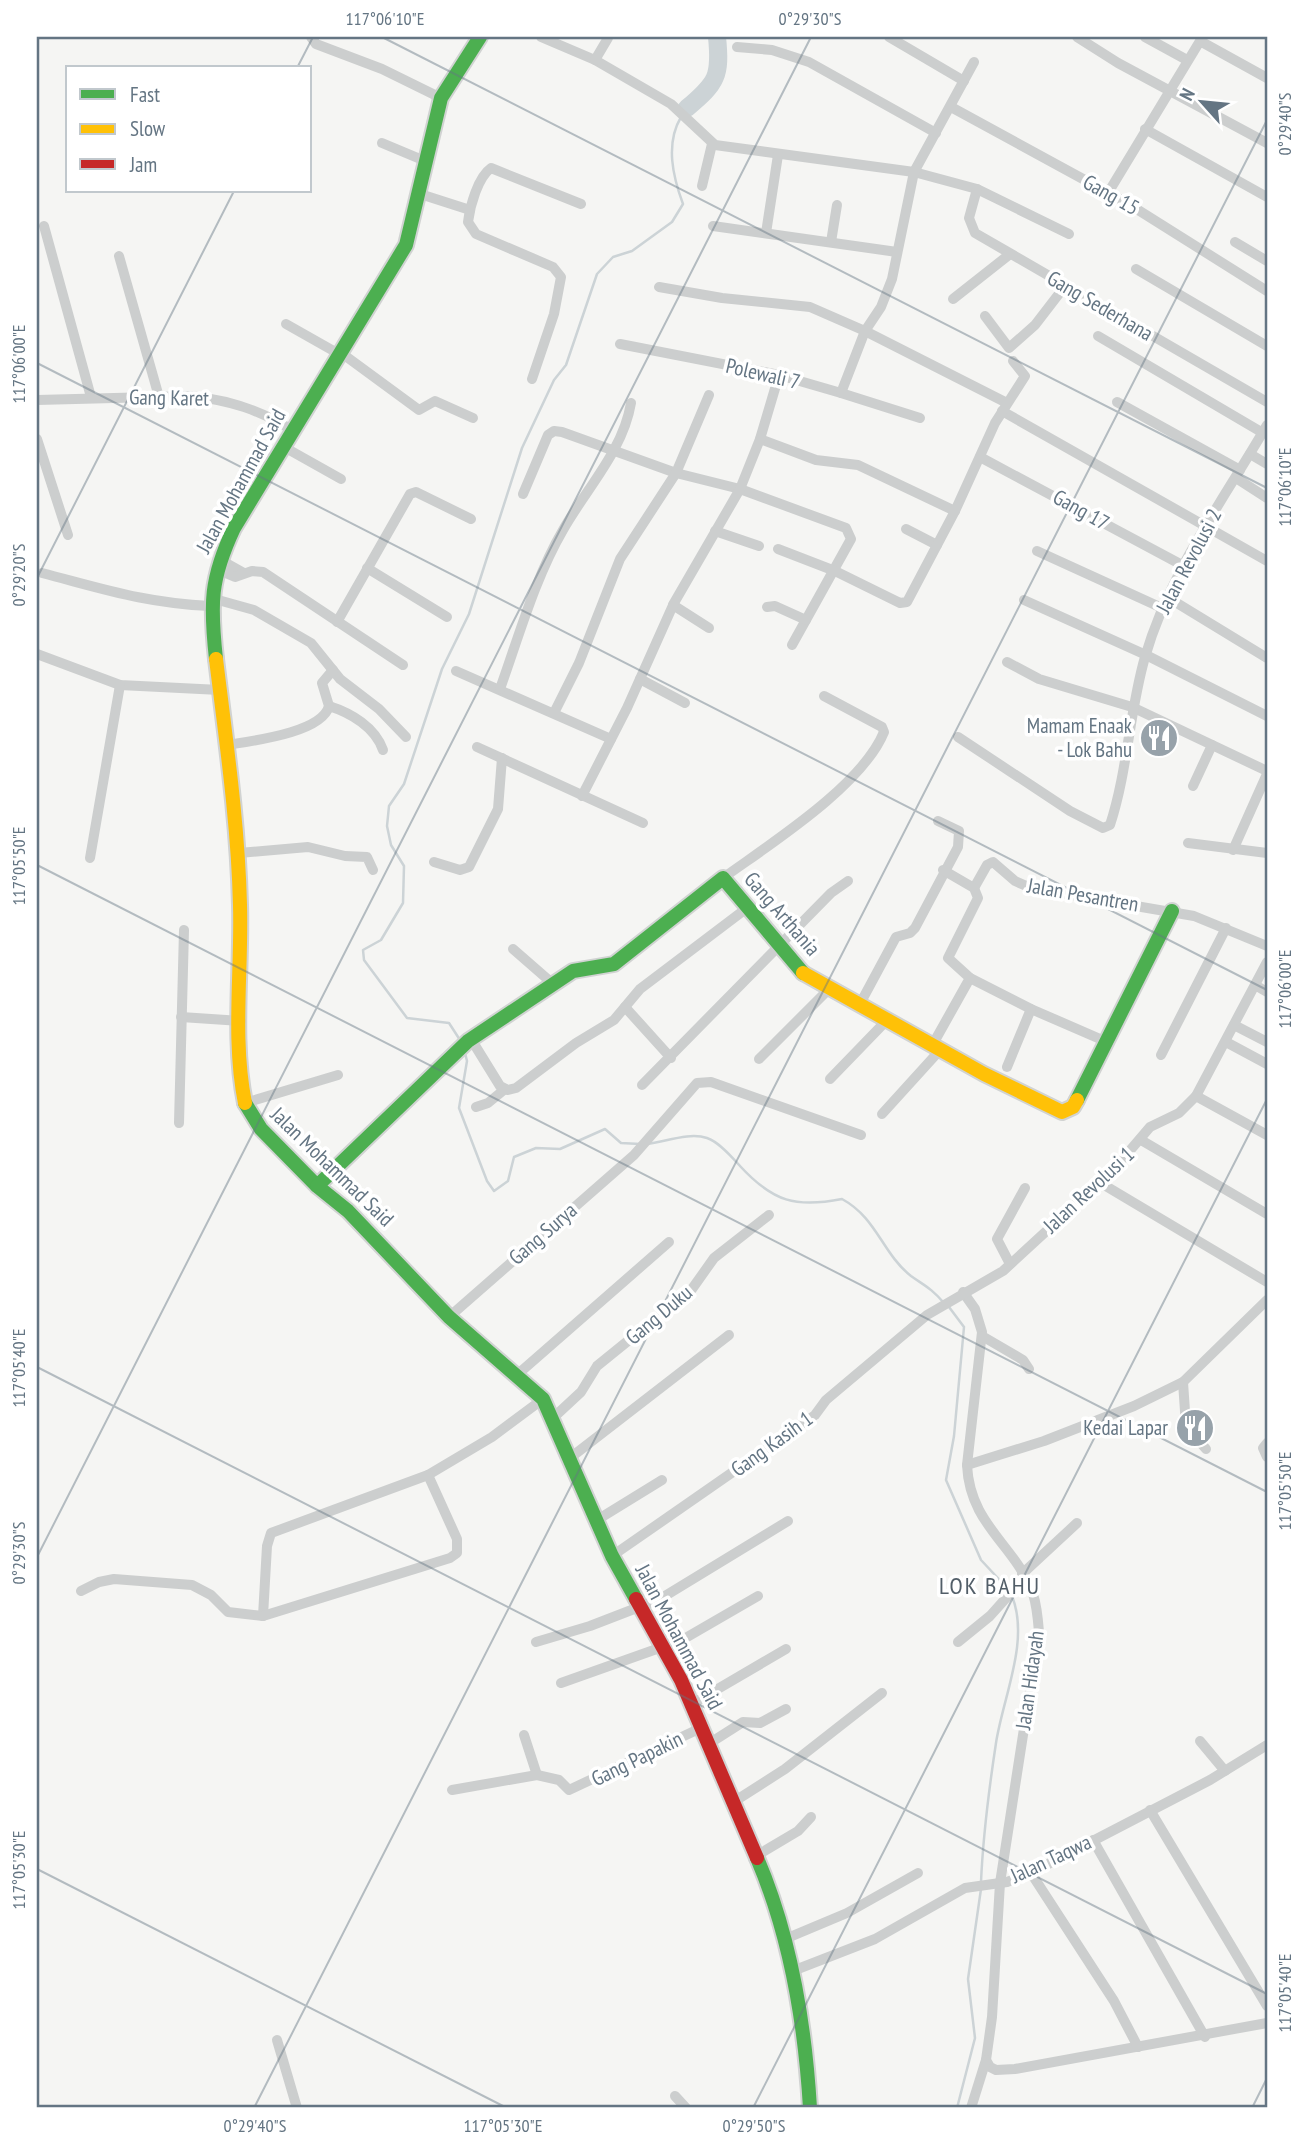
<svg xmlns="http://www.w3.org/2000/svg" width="1304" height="2145" font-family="'PT Sans Narrow',sans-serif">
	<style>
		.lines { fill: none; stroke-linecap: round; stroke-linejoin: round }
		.stream { stroke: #ccd3d6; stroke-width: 2.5 }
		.river { stroke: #ccd3d6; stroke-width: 18 }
		.fast-casing { stroke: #d1d3d2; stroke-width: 18 }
		.slow-casing { stroke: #d1d3d2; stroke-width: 18 }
		.jam-casing { stroke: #d1d3d2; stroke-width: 18 }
		.street { stroke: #cccece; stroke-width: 10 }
		.fast { stroke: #4caf50; stroke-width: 14 }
		.slow { stroke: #ffc107; stroke-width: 14 }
		.jam { stroke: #c62828; stroke-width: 14 }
		.ticks { fill: none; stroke: #647583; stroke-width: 2; stroke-opacity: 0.45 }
		.labels { text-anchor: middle; stroke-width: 7; stroke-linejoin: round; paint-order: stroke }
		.street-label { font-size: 21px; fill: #647583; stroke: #fff }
		.poi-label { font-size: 21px; fill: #647583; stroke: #fff; text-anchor: end }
		.quarter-label { font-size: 24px; letter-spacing: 2px; fill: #525e68; stroke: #fff }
		.neatline { fill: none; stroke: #647583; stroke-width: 2.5 }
		.ticks-label { font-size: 18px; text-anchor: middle; fill: #647583 }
	</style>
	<rect width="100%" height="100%" fill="#f5f5f3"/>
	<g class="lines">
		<!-- stream -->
		<g class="stream">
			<path d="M460,1040L449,1023L407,1018L364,960L363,950L381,940L403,903L404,866L391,845L387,826L389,806L404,784L442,669L469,614L522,448L554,380L566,365L597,274L613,257L632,251L672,222L683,204C673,177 665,144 681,117"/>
			<polyline points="465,1053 467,1061 459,1108 487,1181 494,1191 508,1181 514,1157 536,1148 560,1149 605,1129 621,1143 640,1144"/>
			<path d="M647,1144C665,1142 689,1132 707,1138C719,1142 732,1157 740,1166C773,1202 796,1208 842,1199C877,1218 882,1253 911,1276C925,1286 931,1288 944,1303"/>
			<polyline points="949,1307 964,1327 954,1436 946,1480 981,1560 1009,1590"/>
			<path d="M981,1882C983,1836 989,1789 996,1743C1003,1697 1030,1641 1012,1596"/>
			<polyline points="957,2108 975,2038 968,1979 981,1889"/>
		</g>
		<!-- river -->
		<path class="river" d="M687,108C717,83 721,76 717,37"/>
		<defs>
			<g id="fast">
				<path d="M216,659C210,604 210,579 234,528L406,245L441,98L480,37"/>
				<polyline points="1077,1100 1172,911"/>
				<polyline points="245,1103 261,1129 317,1186 348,1211 449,1317 543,1399 612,1556 636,1599"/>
				<polyline points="317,1186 468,1041 573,971 614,964 723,878 803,973"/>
				<path d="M757,1858C790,1935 805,2024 810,2108"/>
			</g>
			<g id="slow">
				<path d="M216,659C226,741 238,822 240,905C242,970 232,1039 245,1103"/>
				<polyline points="803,973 984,1074 1062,1112 1073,1107 1077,1100"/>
			</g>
			<polyline id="jam" points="636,1599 681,1680 757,1858"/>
		</defs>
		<!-- fast casing -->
		<use href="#fast" class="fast-casing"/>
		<!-- slow casing -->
		<use href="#slow" class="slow-casing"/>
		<!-- jam casing -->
		<use href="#jam" class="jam-casing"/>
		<!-- street -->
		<g class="street">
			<polyline points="311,37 316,44 382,69 441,98"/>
			<polyline points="541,37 595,60 671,104 715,145 914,172 977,189 1069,234"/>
			<polyline points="889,37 964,81"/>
			<polyline points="1077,37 1118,63 1267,143"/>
			<polyline points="1145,37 1187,60"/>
			<polyline points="737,47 772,50 809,62 936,133"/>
			<polyline points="595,60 608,38"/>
			<polyline points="951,107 1127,203 1267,291"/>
			<polyline points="1145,129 1267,197"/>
			<polyline points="382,143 425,161"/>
			<polyline points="702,186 712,144"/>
			<polyline points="977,189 969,218 975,233 1267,402"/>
			<polyline points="417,193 470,210"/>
			<polyline points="1108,193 1200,41 1267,78"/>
			<polyline points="44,226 91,397"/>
			<polyline points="713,226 897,252"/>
			<polyline points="766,233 778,155"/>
			<polyline points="831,242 837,205"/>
			<polyline points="1235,242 1267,261"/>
			<polyline points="119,256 159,397"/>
			<polyline points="1136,269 1267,346"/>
			<polyline points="659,287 722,298 810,307 865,331 1007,403"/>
			<polyline points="953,299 1010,254"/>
			<polyline points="985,316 1009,348 1035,325 1065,286"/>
			<polyline points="286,324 339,354"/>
			<polyline points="1098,336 1263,433"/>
			<polyline points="620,344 779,375 841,393 865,331 881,307 892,279 914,172 974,62"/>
			<polyline points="340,352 419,410 435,401 473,418"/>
			<path d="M532,379L554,314L561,277L553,267L476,234L468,222C470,206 478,177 491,168L581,204"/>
			<polyline points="841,393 920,418"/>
			<path d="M37,400L191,396C229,400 261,410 293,431"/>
			<polyline points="1117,402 1240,470"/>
			<polyline points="1002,411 1267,561"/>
			<polyline points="37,439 68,535"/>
			<polyline points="760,439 816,460 858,465 955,511"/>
			<polyline points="284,447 341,479"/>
			<polyline points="1250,454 1267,464"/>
			<polyline points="980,457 1182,565"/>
			<polyline points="1236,478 1267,498"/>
			<polyline points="523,494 548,435 554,431 562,432 676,473 740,489 846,528 851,539 792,645"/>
			<polyline points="906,529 937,545"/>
			<polyline points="715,531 759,546"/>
			<polyline points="778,549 835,571 900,603 907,602 955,511 995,423 1025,376 1013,361"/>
			<polyline points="1037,551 1162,608"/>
			<polyline points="219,559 244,573"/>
			<polyline points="367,568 447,617"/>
			<polyline points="216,569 235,577 252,571 263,572 403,665"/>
			<path d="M42,573C104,589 145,603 210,606"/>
			<polyline points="1167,597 1267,658"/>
			<polyline points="211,598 254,610 311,643 340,679 379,709 406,737"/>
			<polyline points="1024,600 1146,655 1267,716"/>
			<polyline points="673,605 709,628"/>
			<polyline points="767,607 775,606 806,620"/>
			<polyline points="337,622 410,494 416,492 471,519"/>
			<polyline points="37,654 120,685 220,690"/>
			<polyline points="1007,662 1039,679 1132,707 1267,771"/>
			<polyline points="456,671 611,739"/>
			<polyline points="640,679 685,703"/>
			<path d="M500,689C519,636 535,578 563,530C586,489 623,451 631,403"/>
			<path d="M329,706C351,713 375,727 383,750"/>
			<polyline points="554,713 579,663 620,559 676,473 709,395"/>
			<path d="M958,737L1070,811L1103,828L1110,825C1128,770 1129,712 1145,657C1170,571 1223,501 1267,425"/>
			<path d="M227,745C251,741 322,733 329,706L322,683L333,670"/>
			<polyline points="477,747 643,823"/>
			<polyline points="1193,786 1212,745"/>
			<polyline points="582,796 627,708 674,603 740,489 760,439 779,375"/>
			<polyline points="1188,843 1267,853"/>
			<polyline points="1233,850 1267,774"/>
			<polyline points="239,853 308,847 345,856 367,857 373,870"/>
			<polyline points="90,858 120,685"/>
			<polyline points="434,862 460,870 469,867 498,809 502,758"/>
			<path d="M723,878C770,844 862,786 884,732L882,727L824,696"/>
			<polyline points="974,888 987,865 993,862 1015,881 1031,888 1194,916 1267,946"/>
			<polyline points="513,949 552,983"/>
			<polyline points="970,978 1031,1009 1107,1042"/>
			<polyline points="1255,985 1267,992"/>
			<polyline points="861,1002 896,937 910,933 915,928 958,847 959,831 938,821"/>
			<polyline points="625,1007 671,1058"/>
			<polyline points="181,1017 241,1021"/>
			<polyline points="1234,1025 1267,1042"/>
			<polyline points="471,1039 500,1086 508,1090 516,1088 576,1043 614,1020 640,989 747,908"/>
			<polyline points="1226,1042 1267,1064"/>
			<polyline points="933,1044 970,978 948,958 978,898 974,888 943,870"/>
			<polyline points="1161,1055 1226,928"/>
			<polyline points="759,1059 831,987"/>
			<polyline points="1007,1067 1031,1009"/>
			<polyline points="830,1079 889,1018"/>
			<polyline points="642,1085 831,893 848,881"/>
			<polyline points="1196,1096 1267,1135"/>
			<polyline points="245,1103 338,1075"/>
			<polyline points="476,1107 488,1103 505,1089"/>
			<polyline points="882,1114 941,1049"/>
			<polyline points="179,1123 184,930"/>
			<polyline points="1141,1140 1267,1214"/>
			<polyline points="1099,1182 1267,1282"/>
			<polyline points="1010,1264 997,1239 1025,1188"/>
			<path d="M963,1292L975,1309L982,1332L967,1465C970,1526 1015,1544 1033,1594C1037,1606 1038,1619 1039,1632L1000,1883L992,2017L986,2060L990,2067L996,2070L1015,2069L1267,2023"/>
			<polyline points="449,1317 634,1155 697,1083 711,1082 861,1135"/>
			<polyline points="982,1336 1023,1360 1029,1369"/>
			<polyline points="518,1374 669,1242"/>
			<polyline points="1183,1382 1186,1426 1206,1449"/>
			<polyline points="553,1418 581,1392 597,1366 692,1289 714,1258 769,1215"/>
			<polyline points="1267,1443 1263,1448 1267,1457"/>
			<polyline points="570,1458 729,1335"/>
			<polyline points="967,1465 1044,1441 1134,1406 1183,1382 1267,1300"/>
			<polyline points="597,1520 662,1480"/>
			<polyline points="612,1556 815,1415 826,1400 927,1315 1003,1271 1115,1168 1150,1127 1179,1113 1196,1096 1267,962"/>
			<polyline points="1022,1574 1077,1523"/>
			<polyline points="81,1591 99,1582 114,1579 192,1585 211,1595 228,1612 263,1616 267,1546 271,1533 428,1475 492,1437 543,1399"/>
			<polyline points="263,1616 450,1558 457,1553 457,1539 428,1475"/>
			<polyline points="536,1642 590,1626 660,1599 788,1521"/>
			<polyline points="958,1642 990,1616 1024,1578"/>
			<polyline points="561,1683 682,1640 758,1596"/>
			<polyline points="692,1704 786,1649"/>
			<polyline points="524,1735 537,1775"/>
			<polyline points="1200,1741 1225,1771"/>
			<polyline points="710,1743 743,1722 760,1723 786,1709"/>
			<polyline points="452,1790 537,1775 559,1780 569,1790 703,1727"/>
			<polyline points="735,1801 785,1769 882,1693"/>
			<polyline points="1150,1810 1267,2006"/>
			<polyline points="1093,1840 1205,2037"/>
			<polyline points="756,1856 798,1831 811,1817"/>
			<polyline points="1031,1873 1114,2001 1138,2047"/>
			<polyline points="785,1939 847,1913 918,1873"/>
			<polyline points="790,1972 875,1939 965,1888 1007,1882 1031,1873 1210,1780 1267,1745"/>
			<polyline points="277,2040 297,2108"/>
			<polyline points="675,2096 686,2108"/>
			<polyline points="971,2108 986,2060"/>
		</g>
		<!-- fast -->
		<use href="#fast" class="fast"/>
		<!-- slow -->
		<use href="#slow" class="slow"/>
		<!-- jam -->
		<use href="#jam" class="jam"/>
	</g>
	<!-- ticks -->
	<path class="ticks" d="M382,37L1267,488M297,68L313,37M37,363L1267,990M37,578L234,191M37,865L1267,1492M37,1367L1267,1994M37,1557L811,37M37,1869L507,2108M254,2108L1267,120M753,2108L1267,1099M1252,2108L1267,2078"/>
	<!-- icons -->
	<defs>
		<symbol id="restaurant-disc" viewBox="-11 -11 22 22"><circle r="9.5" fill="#97a2aa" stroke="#fff"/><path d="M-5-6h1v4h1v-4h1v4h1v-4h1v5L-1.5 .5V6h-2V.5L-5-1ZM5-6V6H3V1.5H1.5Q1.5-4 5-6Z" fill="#fff"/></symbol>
	</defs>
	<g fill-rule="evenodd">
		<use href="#restaurant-disc" x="1137" y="716" width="44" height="44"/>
		<use href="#restaurant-disc" x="1173" y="1406" width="44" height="44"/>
	</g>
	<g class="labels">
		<!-- street labels -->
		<g class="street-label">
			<text transform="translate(1111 195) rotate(29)" y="7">Gang 15</text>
			<text transform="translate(1100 306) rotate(30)" y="7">Gang Sederhana</text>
			<text transform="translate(763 374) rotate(13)" y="7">Polewali 7</text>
			<text transform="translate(169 398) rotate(1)" y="7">Gang Karet</text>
			<text transform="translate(241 481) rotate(-61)" y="7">Jalan Mohammad Said</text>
			<text transform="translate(1081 510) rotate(29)" y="7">Gang 17</text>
			<text transform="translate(1189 561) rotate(-62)" y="7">Jalan Revolusi 2</text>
			<text transform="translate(1083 895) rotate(10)" y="7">Jalan Pesantren</text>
			<text transform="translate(782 914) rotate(49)" y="7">Gang Arthania</text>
			<text transform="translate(332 1167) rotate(44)" y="7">Jalan Mohammad Said</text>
			<text transform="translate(1089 1190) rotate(-43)" y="7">Jalan Revolusi 1</text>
			<text transform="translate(543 1234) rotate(-41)" y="7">Gang Surya</text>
			<text transform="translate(659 1315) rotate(-40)" y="7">Gang Duku</text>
			<text transform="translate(772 1444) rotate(-36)" y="7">Gang Kasih 1</text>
			<text transform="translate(679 1637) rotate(62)" y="7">Jalan Mohammad Said</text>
			<text transform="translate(1030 1680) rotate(-82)" y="7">Jalan Hidayah</text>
			<text transform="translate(637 1759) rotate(-26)" y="7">Gang Papakin</text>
			<text transform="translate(1051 1859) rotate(-25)" y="7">Jalan Taqwa</text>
		</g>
		<!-- poi labels -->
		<g class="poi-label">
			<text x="1132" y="733">Mamam Enaak<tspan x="1132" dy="24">- Lok Bahu</tspan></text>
			<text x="1168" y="1435">Kedai Lapar</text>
		</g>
		<!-- quarter labels -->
		<g class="quarter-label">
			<text x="990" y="1594">LOK BAHU</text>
		</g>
	</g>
	<!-- border -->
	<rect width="1304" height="2145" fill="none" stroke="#ffffff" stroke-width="77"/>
	<!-- legend -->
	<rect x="66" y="66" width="245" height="126" fill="#ffffff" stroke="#c1c8cd" stroke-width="2"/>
	<rect x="80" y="89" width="35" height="10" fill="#4caf50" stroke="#c1c8cd" stroke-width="2"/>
	<text x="130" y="102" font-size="21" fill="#647583">Fast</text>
	<rect x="80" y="124" width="35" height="10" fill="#ffc107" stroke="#c1c8cd" stroke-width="2"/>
	<text x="130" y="136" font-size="21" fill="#647583">Slow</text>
	<rect x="80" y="159" width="35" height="10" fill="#c62828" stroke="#c1c8cd" stroke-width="2"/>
	<text x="130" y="172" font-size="21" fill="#647583">Jam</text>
	<!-- north arrow -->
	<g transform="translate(1202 102) rotate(297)" stroke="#ffffff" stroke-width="5" paint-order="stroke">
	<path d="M0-5L12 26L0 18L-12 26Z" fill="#647583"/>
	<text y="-10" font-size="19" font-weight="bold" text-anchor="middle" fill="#647583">N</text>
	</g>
	<rect x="38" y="38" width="1228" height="2068" class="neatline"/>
	<g class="ticks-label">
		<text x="385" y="25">117°06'10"E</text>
		<text x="810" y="25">0°29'30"S</text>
		<text transform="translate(1285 124) rotate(-90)" y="6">0°29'40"S</text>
		<text transform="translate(19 364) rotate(-90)" y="6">117°06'00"E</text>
		<text transform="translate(1285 487) rotate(-90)" y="6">117°06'10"E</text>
		<text transform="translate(19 575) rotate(-90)" y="6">0°29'20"S</text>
		<text transform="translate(19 866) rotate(-90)" y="6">117°05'50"E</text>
		<text transform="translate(1285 989) rotate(-90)" y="6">117°06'00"E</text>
		<text transform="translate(19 1368) rotate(-90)" y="6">117°05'40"E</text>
		<text transform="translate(1285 1491) rotate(-90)" y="6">117°05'50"E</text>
		<text transform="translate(19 1553) rotate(-90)" y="6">0°29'30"S</text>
		<text transform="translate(19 1870) rotate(-90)" y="6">117°05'30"E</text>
		<text transform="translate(1285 1993) rotate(-90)" y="6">117°05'40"E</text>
		<text x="255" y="2132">0°29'40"S</text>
		<text x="503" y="2132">117°05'30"E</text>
		<text x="754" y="2132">0°29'50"S</text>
	</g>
</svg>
